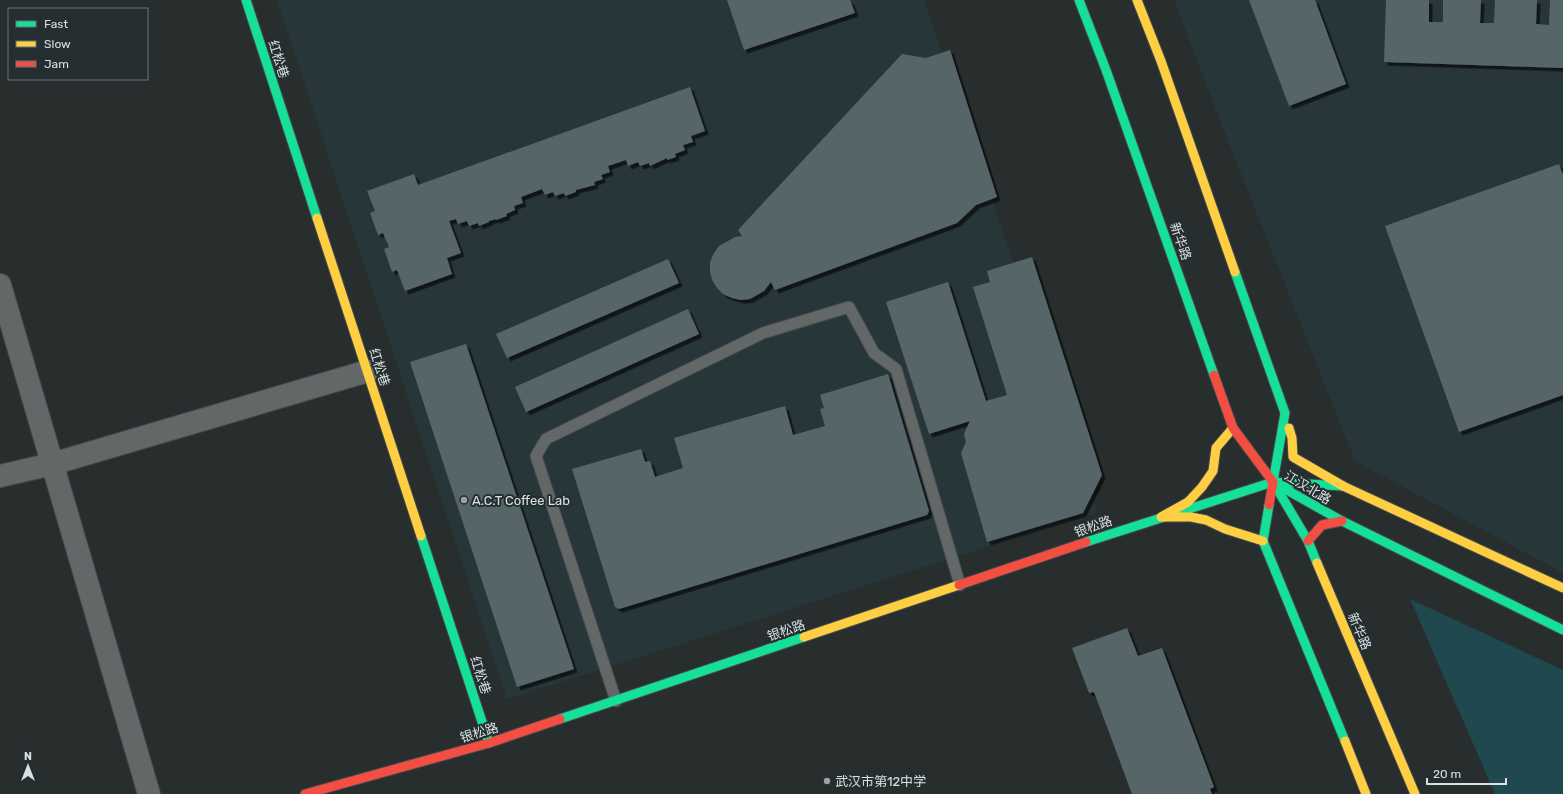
<svg xmlns="http://www.w3.org/2000/svg" width="1563" height="794" font-family="Rubik,'Noto Sans SC',sans-serif">
	<style>
		.built { fill: #273739 }
		.green { fill: #20484f }
		.building { fill: #576567; filter: url(#shadow) }
		.lines { fill: none; stroke-linecap: round; stroke-linejoin: round }
		.lane-casing { stroke: #45494b; stroke-width: 13 }
		.street-casing { stroke: #45494b; stroke-width: 24 }
		.fast-casing { stroke: #45494b; stroke-width: 11 }
		.slow-casing { stroke: #45494b; stroke-width: 11 }
		.jam-casing { stroke: #45494b; stroke-width: 11 }
		.lane { stroke: #636768; stroke-width: 11 }
		.street { stroke: #636768; stroke-width: 22 }
		.fast { stroke: #16e098; stroke-width: 9 }
		.slow { stroke: #ffcf43; stroke-width: 9 }
		.jam { stroke: #f24e42; stroke-width: 9 }
		.poi-dot { fill: #9ca1a3; stroke: #252e30; stroke-width: 1.5 }
		.labels { text-anchor: middle; stroke-width: 4; stroke-linejoin: round; paint-order: stroke }
		.street-label { font-size: 13px; fill: #dae0e2; stroke: #252e30 }
		.poi-label { font-size: 13px; fill: #dae0e2; stroke: #252e30; text-anchor: start }
	</style>
	<defs>
		<filter id="shadow"><feDropShadow dx="3.5" dy="3.5" stdDeviation="0" flood-color="#0009"/></filter>
	</defs>
	<rect width="100%" height="100%" fill="#282d2d"/>
	<!-- built -->
	<g class="built">
		<polygon points="277,0 924,0 1098,512 507,699"/>
		<polygon points="1174,0 1563,0 1563,573 1355,461 1221,123"/>
	</g>
	<!-- green -->
	<polygon class="green" points="1410,599 1563,670 1563,794 1495,794"/>
	<!-- building -->
	<g class="building">
		<polygon points="727,0 850,0 855,13 744,50"/>
		<polygon points="1249,0 1315,0 1346,84 1289,106"/>
		<polygon points="1386,0 1429,0 1429,22 1443,22 1443,0 1481,0 1480,23 1494,23 1495,0 1537,0 1536,24 1549,25 1550,0 1563,0 1563,68 1384,62"/>
		<polygon points="950,50 997,197 976,205 957,223 775,290 771,282 764,291 750,299 741,300 732,298 723,294 717,288 712,280 710,271 710,262 714,253 719,246 735,237 742,236 738,230 902,54 926,58"/>
		<polygon points="690,87 705,131 691,136 693,142 683,145 685,150 675,154 676,157 667,160 667,158 650,166 649,163 640,166 638,162 628,166 626,160 608,166 610,172 601,175 603,179 594,182 595,185 576,190 576,192 565,196 564,193 555,196 553,192 545,195 542,189 521,197 523,203 514,206 515,210 506,214 507,216 496,220 496,219 489,221 489,222 479,226 478,223 469,226 467,221 458,224 456,219 449,221 461,253 447,258 452,274 405,291 397,270 392,272 384,249 389,247 383,233 378,235 370,213 375,211 367,191 414,174 418,185"/>
		<polygon points="1559,164 1563,175 1563,395 1459,432 1385,226"/>
		<polygon points="1032,257 1102,475 1083,513 987,542 961,453 966,442 964,434 970,421 929,434 886,302 948,282 986,401 1007,395 973,287 990,282 987,271"/>
		<polygon points="668,259 679,283 507,358 496,334"/>
		<polygon points="688,309 699,334 526,412 515,387"/>
		<polygon points="466,344 574,669 517,687 410,362"/>
		<polygon points="888,374 929,511 927,515 619,609 615,607 572,469 641,449 645,462 650,461 655,477 683,468 674,438 785,406 793,435 825,426 820,409 824,408 820,395"/>
		<polygon points="1127,628 1138,656 1162,648 1214,787 1210,789 1212,794 1132,794 1094,692 1089,693 1072,648"/>
	</g>
	<g class="lines">
		<defs>
			<polyline id="lane" points="616,701 536,456 546,439 763,333 849,307 874,353 896,369 960,585"/>
			<g id="street">
				<polyline points="0,285 149,794"/>
				<polyline points="0,476 52,464 368,371"/>
			</g>
			<g id="fast">
				<polyline points="246,0 317,218"/>
				<polyline points="1079,0 1106,70 1214,375"/>
				<polyline points="1235,272 1285,413 1273,482 1308,541 1317,563"/>
				<polyline points="1278,485 1342,521 1563,630"/>
				<polyline points="1269,505 1263,541 1345,741"/>
				<polyline points="421,536 489,743"/>
				<polyline points="1086,542 1273,482 1343,486"/>
				<polyline points="560,719 804,637"/>
			</g>
			<g id="slow">
				<polyline points="1137,0 1161,61 1235,272"/>
				<polyline points="317,218 421,536"/>
				<polyline points="1233,428 1216,448 1213,471 1202,487 1188,502 1161,517 1191,517 1206,520 1225,529 1263,541"/>
				<polyline points="1289,428 1292,438 1293,457 1343,486"/>
				<polyline points="1343,486 1563,588"/>
				<polyline points="1317,563 1415,794"/>
				<polyline points="804,637 959,585"/>
				<polyline points="1345,741 1366,794"/>
			</g>
			<g id="jam">
				<polyline points="1214,375 1233,428 1273,482 1269,505"/>
				<polyline points="1308,541 1322,525 1342,521"/>
				<polyline points="959,585 1086,542"/>
				<polyline points="305,794 489,743 560,719"/>
			</g>
		</defs>
		<!-- lane casing -->
		<use href="#lane" class="lane-casing"/>
		<!-- street casing -->
		<use href="#street" class="street-casing"/>
		<!-- fast casing -->
		<use href="#fast" class="fast-casing"/>
		<!-- slow casing -->
		<use href="#slow" class="slow-casing"/>
		<!-- jam casing -->
		<use href="#jam" class="jam-casing"/>
		<!-- lane -->
		<use href="#lane" class="lane"/>
		<!-- street -->
		<use href="#street" class="street"/>
		<!-- fast -->
		<use href="#fast" class="fast"/>
		<!-- slow -->
		<use href="#slow" class="slow"/>
		<!-- jam -->
		<use href="#jam" class="jam"/>
	</g>
	<!-- markers -->
	<g class="poi-dot">
		<circle cx="464" cy="500" r="4"/>
		<circle cx="827" cy="781" r="4"/>
	</g>
	<g class="labels">
		<!-- street labels -->
		<g class="street-label">
			<text transform="translate(279 59) rotate(72)" y="5">红松巷</text>
			<text transform="translate(1181 241) rotate(71)" y="5">新华路</text>
			<text transform="translate(380 367) rotate(72)" y="5">红松巷</text>
			<text transform="translate(1308 487) rotate(31)" y="5">江汉北路</text>
			<text transform="translate(1093 526) rotate(-19)" y="5">银松路</text>
			<text transform="translate(786 630) rotate(-19)" y="5">银松路</text>
			<text transform="translate(1360 631) rotate(67)" y="5">新华路</text>
			<text transform="translate(481 675) rotate(72)" y="5">红松巷</text>
			<text transform="translate(479 732) rotate(-17)" y="5">银松路</text>
		</g>
		<!-- poi labels -->
		<g class="poi-label">
			<text x="472" y="505">A.C.T Coffee Lab</text>
			<text x="835" y="786">武汉市第12中学</text>
		</g>
	</g>
	<!-- legend -->
	<rect x="8" y="8" width="140" height="72" fill="#252e30" stroke="#6d7577"/>
	<rect x="16" y="21" width="20" height="6" fill="#16e098" stroke="#6d7577"/>
	<text x="44" y="28" font-size="12" fill="#dae0e2">Fast</text>
	<rect x="16" y="41" width="20" height="6" fill="#ffcf43" stroke="#6d7577"/>
	<text x="44" y="48" font-size="12" fill="#dae0e2">Slow</text>
	<rect x="16" y="61" width="20" height="6" fill="#f24e42" stroke="#6d7577"/>
	<text x="44" y="68" font-size="12" fill="#dae0e2">Jam</text>
	<!-- north arrow -->
	<g transform="translate(28 766)" stroke="#252e30" stroke-width="3" paint-order="stroke">
	<path d="M0-3L7 15L0 10L-7 15Z" fill="#dae0e2"/>
	<text y="-6" font-size="11" font-weight="bold" text-anchor="middle" fill="#dae0e2">N</text>
	</g>
	<!-- scale -->
	<path d="M1427 778v6h79v-6" fill="none" stroke="#dae0e2" stroke-width="2"/>
	<text x="1433" y="778" font-size="12" fill="#dae0e2" stroke="#252e30" stroke-width="3" paint-order="stroke">20 m</text>
</svg>
